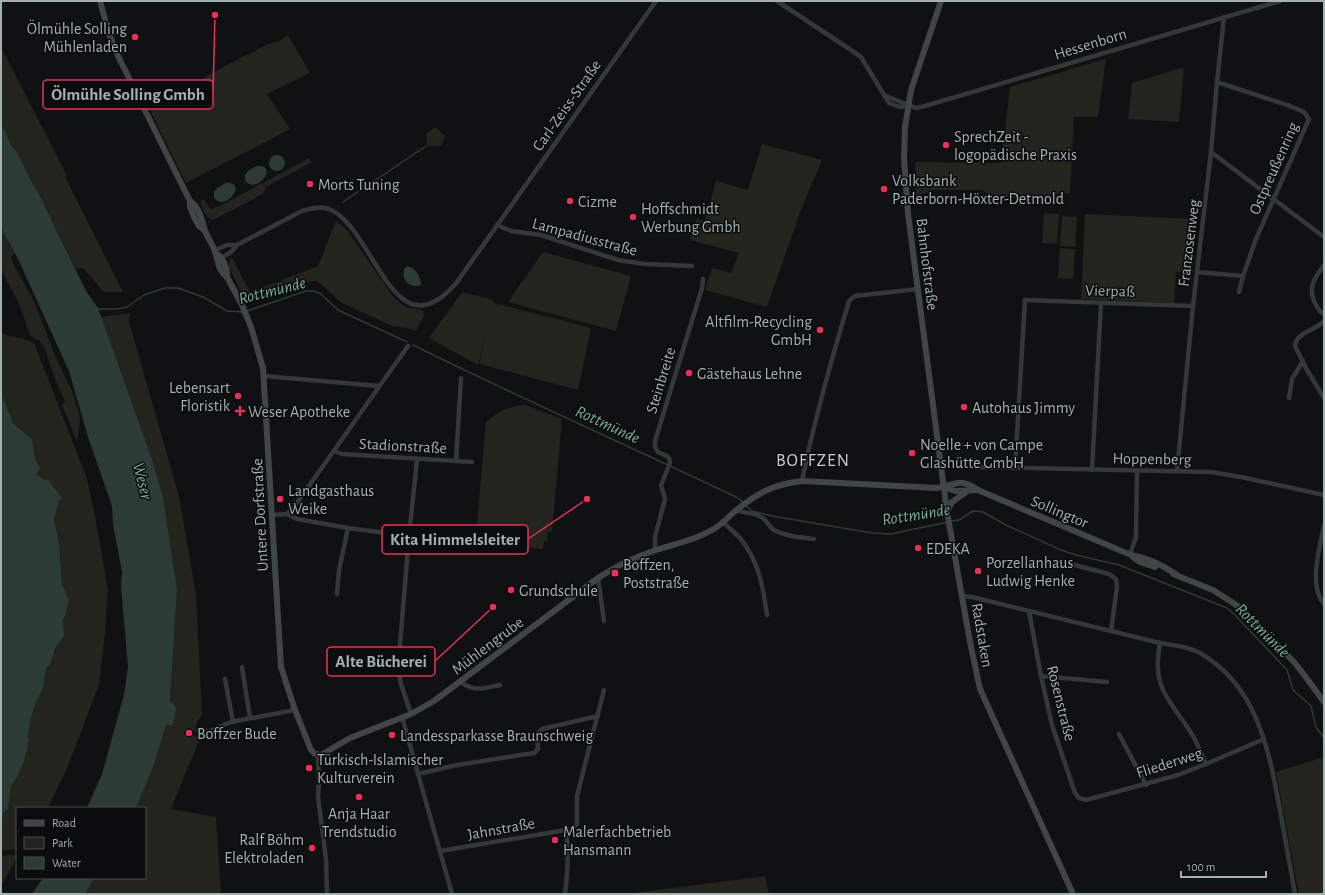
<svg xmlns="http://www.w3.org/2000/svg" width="1325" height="895" font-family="'Alegreya Sans',sans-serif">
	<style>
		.green { fill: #22241d }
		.water { fill: #2c3c35 }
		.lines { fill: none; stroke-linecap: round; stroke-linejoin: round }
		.stream { stroke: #2c3c35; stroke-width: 1.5 }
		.street { stroke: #333838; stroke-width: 4.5 }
		.secondary { stroke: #404646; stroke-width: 6 }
		.poi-dot { fill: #eb2f55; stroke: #0b0c0d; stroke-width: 1.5 }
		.labels { text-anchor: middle; stroke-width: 3; stroke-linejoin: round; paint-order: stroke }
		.poi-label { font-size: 16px; fill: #a2b2af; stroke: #0b0c0d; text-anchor: start }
		.street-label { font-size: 16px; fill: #a2b2af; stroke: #0b0c0d }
		.water-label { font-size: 17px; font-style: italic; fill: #79ad98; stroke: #0b0c0d }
		.quarter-label { font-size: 18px; letter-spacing: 1px; fill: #c3cecd; stroke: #0b0c0d }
		.leader { fill: none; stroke: #eb2f55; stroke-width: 1.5 }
		.callout-dot { fill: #eb2f55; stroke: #0b0c0d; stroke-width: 1.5 }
		.callout { fill: #0b0c0d; stroke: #eb2f55; stroke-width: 1.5 }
		.callout-label { font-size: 17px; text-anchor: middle; font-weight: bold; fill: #a2b2af }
	</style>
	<rect width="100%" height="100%" fill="#101112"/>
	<!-- green -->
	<g class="green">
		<polygon points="288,35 310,73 267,94 290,129 186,183 149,108 225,66 268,44 279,41"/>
		<polygon points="1,47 67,176 65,177 123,292 104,292 83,268 76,269 37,190 31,181 18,154 11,145 1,122"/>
		<polygon points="1106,59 1098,117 1074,117 1070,193 1056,194 1055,199 991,196 982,190 933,190 916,197 915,162 1001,163 1010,87"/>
		<polygon points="1184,67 1179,122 1128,119 1132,83"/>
		<polygon points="435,127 445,136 441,146 429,146 426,145 427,141 426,134"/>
		<polygon points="762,144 822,160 802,207 767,307 705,290 712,268 731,273 739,253 690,240 696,219 705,221 716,181 748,190"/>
		<path d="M309,158L312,162L266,187L263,194L213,220C206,217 200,209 201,200L204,199L210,209L218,207Z"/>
		<polygon points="1044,213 1059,214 1057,244 1042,243"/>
		<polygon points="1085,214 1195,219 1193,272 1176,272 1174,303 1081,299"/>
		<polygon points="1062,216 1077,217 1075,247 1060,246"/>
		<polygon points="336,221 347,230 394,298 406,307 423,310 424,316 416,331 407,328 392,326 342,303 322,285 316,281 307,282 263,296 244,298 229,267 230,258 233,259 250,292 318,266"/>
		<polygon points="1,228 14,253 11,257 15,267 34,301 56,358 72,391 79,413 80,421 77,442 62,405 65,402 55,379 45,349 38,339 36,340 30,335 20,306 1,269"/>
		<polygon points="1060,248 1075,249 1073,279 1058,278"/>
		<polygon points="543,252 631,276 616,331 508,302"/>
		<polygon points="462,292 491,299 495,303 591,328 578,390 479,364 488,328 478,365 429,338"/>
		<polygon points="130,313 129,322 179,496 196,595 202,715 198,720 193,734 200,738 171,809 216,817 221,894 85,894 94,878 145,878 145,808 136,808 154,765 166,725 172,725 175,716 176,707 170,701 177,589 163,497 152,459 101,317"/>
		<path d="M1,331C8,339 25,335 35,345L87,479L94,511L108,589L105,634L99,685L67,768L48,808H17V849L1,851V822L4,812L8,809L11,786L17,779L24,761L29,741L28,735L30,721L36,702L43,688L46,668L56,650V647L64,636L63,619L66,614L69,600L62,584L59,542L54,519L59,501L60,495L36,474L39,463L35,458L32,439L13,423L1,393Z"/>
		<path d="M525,405L562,419L552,532H548L547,541H544L543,549L525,547L524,551L494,548V543L480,542L479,546H475L486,422C500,410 507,407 525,405Z"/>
		<polygon points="1324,757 1324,894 1299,894 1276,772"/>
		<polygon points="17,854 13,865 1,885 1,856"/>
		<polygon points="765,876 769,894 625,894 626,894"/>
	</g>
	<!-- water -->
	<g class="water">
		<polygon points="1,122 11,145 18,154 31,181 37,190 86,291 98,308 152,459 163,497 177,589 170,701 176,707 175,717 172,725 166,725 154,765 136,808 87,808 102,774 124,695 128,667 121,585 122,572 113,524 112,506 88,437 69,371 19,261 1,228"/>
		<circle cx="277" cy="163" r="8"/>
		<path d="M257,166C279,164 258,195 245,181V175L248,171Z"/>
		<path d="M226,183C248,181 227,212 214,198V192L217,188Z"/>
		<path d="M408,266C417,270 420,275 421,285C409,289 401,280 404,269Z"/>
		<polygon points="1,393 13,423 32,439 35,458 40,467 36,474 44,480 48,480 62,498 59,501 54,519 59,542 62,584 69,600 66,614 63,619 64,636 56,647 50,664 46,668 43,688 36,702 30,721 28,735 29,741 24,761 17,778 11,786 8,809 4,812 1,822"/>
		<polygon points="43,878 94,878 85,894 32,894"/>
	</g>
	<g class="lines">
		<!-- stream -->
		<g class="stream">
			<polyline points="343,202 426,146"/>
			<polyline points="98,309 117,309 127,307 144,295 165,288 178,288 203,297 227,311 243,312"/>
			<polyline points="247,311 306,291 314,291 321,294 338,310 407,342"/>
			<path d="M413,345C520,398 629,446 736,497L743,502"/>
			<polyline points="745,505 752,511 772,516 872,533 891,534 948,522"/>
			<polyline points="951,521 959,520 973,511 983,512 1006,525 1061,550 1076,555 1119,565 1227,608 1235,615 1287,670 1293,690 1311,706 1316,727 1324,738"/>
		</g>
		<!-- street -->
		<g class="street">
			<polyline points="777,1 848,48 861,57 889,103 900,107 908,105"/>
			<polyline points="1217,82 1290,106 1304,112 1309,119 1256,239 1243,276 1239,292"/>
			<polyline points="886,96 916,108 925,106 1280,1"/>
			<polyline points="1211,152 1324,237"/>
			<polyline points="497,225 511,231 541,235 618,260 645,264 692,266"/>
			<path d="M215,250L227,245H237L302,211C311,208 320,206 329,209C375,227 393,358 457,282L656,1"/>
			<polyline points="221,258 231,252 237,245"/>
			<path d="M1324,265C1314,278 1307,289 1316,305C1318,309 1320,312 1324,314"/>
			<polyline points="1197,272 1243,276"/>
			<path d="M1324,321C1315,331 1296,332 1295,346L1307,370L1324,398"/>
			<polyline points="264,376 379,386"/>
			<polyline points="1289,398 1292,379 1303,361"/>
			<polyline points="334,451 342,454 472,462"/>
			<polyline points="456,461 461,378"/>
			<polyline points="977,467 1211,472 1241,477 1324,495"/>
			<polyline points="1015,468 1025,300 1193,306"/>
			<polyline points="1092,470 1101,303"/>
			<polyline points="1177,471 1193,306 1211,152 1217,82 1224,17"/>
			<path d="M802,481C814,420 831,361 849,301L855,296L918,289"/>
			<path d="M737,510C745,514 754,512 761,517C767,520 769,527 774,530C786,537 801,537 814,539"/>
			<polyline points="287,514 297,519 348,528 409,536"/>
			<polyline points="272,515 287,514 294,507 408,346"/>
			<path d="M723,522C728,527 734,532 739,537C759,560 763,587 767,615"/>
			<path d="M1324,525C1320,547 1308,585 1324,604"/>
			<polyline points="655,550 655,537 665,499 661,485 670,463 669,458 667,456 658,452 655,447 655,441 702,288 703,279"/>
			<polyline points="1130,554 1136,537 1137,470"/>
			<polyline points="1067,563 1109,574 1116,579 1117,587 1111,631"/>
			<polyline points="598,578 604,621"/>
			<polyline points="337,594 339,570 348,528"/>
			<path d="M962,596L972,597L1160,643C1172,645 1187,646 1198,652C1257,684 1269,750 1280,810C1285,838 1290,866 1295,894"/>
			<polyline points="1029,611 1041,676 1052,725 1075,793 1079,798 1086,800 1178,775 1206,764 1264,739"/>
			<path d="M1160,643C1151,691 1171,700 1193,736C1198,745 1202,755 1206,764"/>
			<polyline points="242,667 250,718"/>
			<polyline points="1041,676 1107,682"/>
			<polyline points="225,679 233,722"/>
			<path d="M460,681C473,693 484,688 500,685"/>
			<polyline points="411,714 401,684 398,669 409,536 417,460"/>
			<polyline points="402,717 452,894"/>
			<polyline points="198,730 208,732 231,722 295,710"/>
			<polyline points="1119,734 1146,785"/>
			<polyline points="318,755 319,783 318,797 326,859 327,894"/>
			<polyline points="418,774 457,765 534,753 538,749 537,734 542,729 598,716"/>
			<polyline points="440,851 566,830"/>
			<path d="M565,894C568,871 569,853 566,830L572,829L577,824V796L604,690"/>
		</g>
		<!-- secondary -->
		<g class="secondary">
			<polyline points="100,1 109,34 118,56 183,187 190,201 190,207 194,217 199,226 205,231"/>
			<polyline points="941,1 911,90 905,127 904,159 908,214 947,512 970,642 980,689 1073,894"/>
			<path d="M190,201C200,208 202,221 205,231C208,238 213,245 215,252C219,261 217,270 227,277L242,305L251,327L263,368L281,667L295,710L311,750L315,754L321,755L350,738L411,714L434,701L598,578C616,566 635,557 656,550C674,544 693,541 710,531C719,527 727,519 734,512C756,494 773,484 802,481L937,488C956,485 960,477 978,490L1131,555C1148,558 1163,565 1177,575"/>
			<path d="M216,253C223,258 228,268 227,277"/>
			<polyline points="944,487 955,491 978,490"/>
			<polyline points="947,512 952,502 966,492"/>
			<polyline points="1133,557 1140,562 1155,567"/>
			<polyline points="1173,574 1213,590 1241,608 1294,662 1305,676 1324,702"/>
		</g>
	</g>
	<!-- markers -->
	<g class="poi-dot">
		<circle cx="135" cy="37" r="4"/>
		<circle cx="946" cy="145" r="4"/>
		<circle cx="310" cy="184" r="4"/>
		<circle cx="884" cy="189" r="4"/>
		<circle cx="570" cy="201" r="4"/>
		<circle cx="633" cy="217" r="4"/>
		<circle cx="820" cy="330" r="4"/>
		<circle cx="689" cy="373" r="4"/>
		<circle cx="238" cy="396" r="4"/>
		<circle cx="964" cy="407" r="4"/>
		<path d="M238 405h4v4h4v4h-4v4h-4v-4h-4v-4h4z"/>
		<circle cx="912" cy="453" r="4"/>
		<circle cx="280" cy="499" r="4"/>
		<circle cx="918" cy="548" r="4"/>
		<circle cx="978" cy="571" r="4"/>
		<rect x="611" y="569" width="8" height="8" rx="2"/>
		<circle cx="511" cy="590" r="4"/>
		<circle cx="189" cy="733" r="4"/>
		<circle cx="392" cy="735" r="4"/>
		<circle cx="309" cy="768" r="4"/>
		<circle cx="359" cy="797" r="4"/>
		<circle cx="555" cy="840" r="4"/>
		<circle cx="312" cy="848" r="4"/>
	</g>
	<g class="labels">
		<!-- poi labels -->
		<g class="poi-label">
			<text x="127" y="34" text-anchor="end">Ölmühle Solling<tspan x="127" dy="18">Mühlenladen</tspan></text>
			<text x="954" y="142">SprechZeit -<tspan x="954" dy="18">logopädische Praxis</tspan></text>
			<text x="892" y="186">Volksbank<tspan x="892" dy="18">Paderborn-Höxter-Detmold</tspan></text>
			<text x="318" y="190">Morts Tuning</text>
			<text x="578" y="207">Cizme</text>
			<text x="641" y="214">Hoffschmidt<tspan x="641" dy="18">Werbung Gmbh</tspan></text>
			<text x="812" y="327" text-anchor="end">Altfilm-Recycling<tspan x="812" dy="18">GmbH</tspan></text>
			<text x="697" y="379">Gästehaus Lehne</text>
			<text x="230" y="393" text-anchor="end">Lebensart<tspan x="230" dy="18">Floristik</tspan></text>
			<text x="972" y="413">Autohaus Jimmy</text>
			<text x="248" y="417">Weser Apotheke</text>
			<text x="920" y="450">Noelle + von Campe<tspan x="920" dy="18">Glashütte GmbH</tspan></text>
			<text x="288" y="496">Landgasthaus<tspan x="288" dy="18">Weike</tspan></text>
			<text x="926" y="554">EDEKA</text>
			<text x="986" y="568">Porzellanhaus<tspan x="986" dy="18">Ludwig Henke</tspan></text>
			<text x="623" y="570">Boffzen,<tspan x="623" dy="18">Poststraße</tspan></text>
			<text x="519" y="596">Grundschule</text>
			<text x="197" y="739">Boffzer Bude</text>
			<text x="400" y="741">Landessparkasse Braunschweig</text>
			<text x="317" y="765">Türkisch-Islamischer<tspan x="317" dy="18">Kulturverein</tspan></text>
			<text x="359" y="819" text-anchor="middle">Anja Haar<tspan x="359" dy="18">Trendstudio</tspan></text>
			<text x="563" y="837">Malerfachbetrieb<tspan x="563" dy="18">Hansmann</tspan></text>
			<text x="304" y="845" text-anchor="end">Ralf Böhm<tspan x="304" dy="18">Elektroladen</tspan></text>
		</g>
		<!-- street labels -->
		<g class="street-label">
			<text transform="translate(1090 43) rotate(-17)" y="6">Hessenborn</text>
			<text transform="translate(566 105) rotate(-55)" y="6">Carl-Zeiss-Straße</text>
			<text transform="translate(1273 168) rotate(-66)" y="6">Ostpreußenring</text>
			<text transform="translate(585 236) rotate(15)" y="6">Lampadiusstraße</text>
			<text transform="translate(1188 243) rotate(-83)" y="6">Franzosenweg</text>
			<text transform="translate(928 264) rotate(83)" y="6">Bahnhofstraße</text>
			<text transform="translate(1110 290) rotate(2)" y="6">Vierpaß</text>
			<text transform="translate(660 380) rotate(-73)" y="6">Steinbreite</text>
			<text transform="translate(403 445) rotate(3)" y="6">Stadionstraße</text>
			<text transform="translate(1152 458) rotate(1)" y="6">Hoppenberg</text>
			<text transform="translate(1060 511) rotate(23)" y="6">Sollingtor</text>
			<text transform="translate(259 515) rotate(-93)" y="6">Untere Dorfstraße</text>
			<text transform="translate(983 635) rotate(80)" y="6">Radstaken</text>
			<text transform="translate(487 645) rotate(-37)" y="6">Mühlengrube</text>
			<text transform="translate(1062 703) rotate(76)" y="6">Rosenstraße</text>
			<text transform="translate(1169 762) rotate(-18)" y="6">Fliederweg</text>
			<text transform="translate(501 828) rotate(-10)" y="6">Jahnstraße</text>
		</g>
		<!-- water labels -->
		<g class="water-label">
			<text transform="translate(272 290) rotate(-14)" y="6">Rottmünde</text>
			<text transform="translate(608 424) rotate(25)" y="6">Rottmünde</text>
			<text transform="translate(143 481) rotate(75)" y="6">Weser</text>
			<text transform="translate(916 514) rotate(-9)" y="6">Rottmünde</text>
			<text transform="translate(1263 630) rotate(45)" y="6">Rottmünde</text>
		</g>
		<!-- quarter labels -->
		<g class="quarter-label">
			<text x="813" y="466">BOFFZEN</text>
		</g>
	</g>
	<!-- callouts -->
	<path class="leader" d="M215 15L213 94M587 499L528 539M493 607L435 661"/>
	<g class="callout-dot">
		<circle cx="215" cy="15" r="4"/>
		<circle cx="587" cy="499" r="4"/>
		<circle cx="493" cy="607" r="4"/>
	</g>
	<g class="callout">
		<rect x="43" y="80" width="170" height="29" rx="4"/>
		<rect x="382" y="525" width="146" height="29" rx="4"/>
		<rect x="327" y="647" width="108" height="29" rx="4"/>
	</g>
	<g class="callout-label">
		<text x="128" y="100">Ölmühle Solling Gmbh</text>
		<text x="455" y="545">Kita Himmelsleiter</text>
		<text x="381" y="667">Alte Bücherei</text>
	</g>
	<!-- border -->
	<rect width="1325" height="895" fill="none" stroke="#a2b2af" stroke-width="4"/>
	<!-- legend -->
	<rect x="16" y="807" width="130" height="72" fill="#0b0c0d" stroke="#474e4e"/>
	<rect x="24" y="820" width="20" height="6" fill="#404646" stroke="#474e4e"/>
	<text x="52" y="827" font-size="12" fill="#a2b2af">Road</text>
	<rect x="24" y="837" width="20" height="12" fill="#22241d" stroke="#474e4e"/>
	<text x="52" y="847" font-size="12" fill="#a2b2af">Park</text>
	<rect x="24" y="857" width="20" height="12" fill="#2c3c35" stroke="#474e4e"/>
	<text x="52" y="867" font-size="12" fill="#a2b2af">Water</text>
	<!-- scale -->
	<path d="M1181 871v6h85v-6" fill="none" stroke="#a2b2af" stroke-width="2"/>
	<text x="1187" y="871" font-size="12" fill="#a2b2af" stroke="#0b0c0d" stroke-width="3" paint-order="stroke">100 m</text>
</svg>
